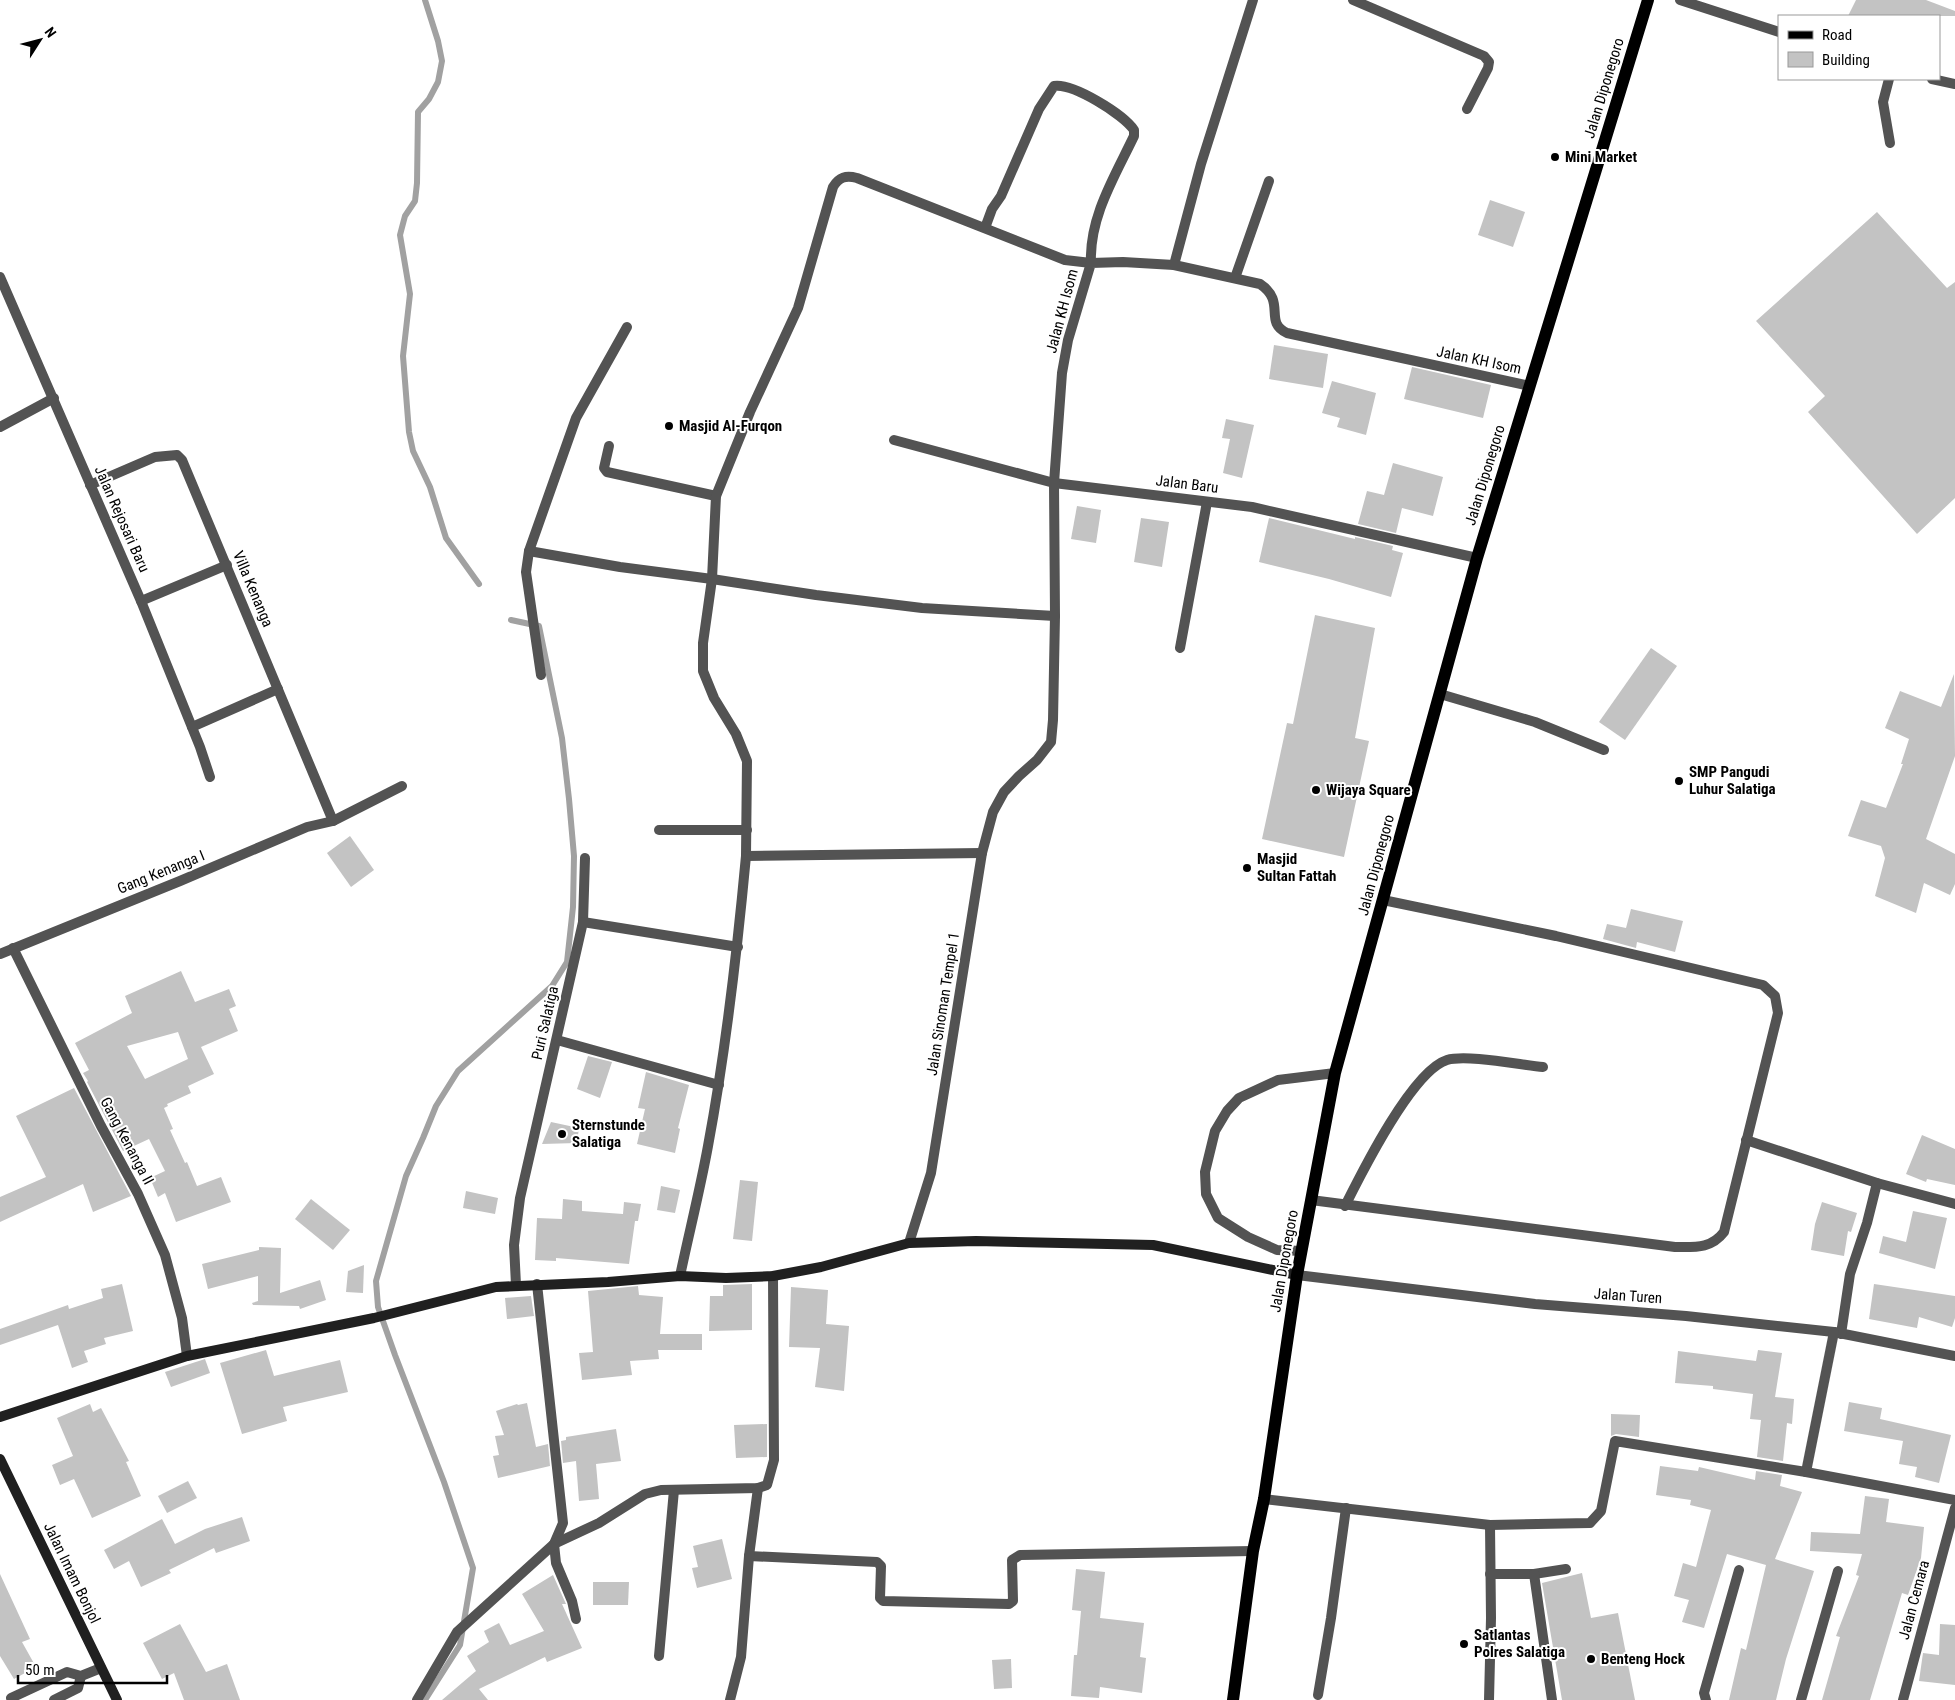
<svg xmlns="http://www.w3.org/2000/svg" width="1955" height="1700" font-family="'Roboto Condensed',sans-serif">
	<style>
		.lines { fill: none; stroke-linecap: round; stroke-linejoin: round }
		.stream { stroke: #a1a1a1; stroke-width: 6 }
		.building { fill: #c3c3c3; fill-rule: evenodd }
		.lane { stroke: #535353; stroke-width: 10 }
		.street { stroke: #535353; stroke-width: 10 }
		.secondary { stroke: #202020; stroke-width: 10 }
		.primary { stroke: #000; stroke-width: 12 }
		.poi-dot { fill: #000; stroke: #fff; stroke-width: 2 }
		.labels { text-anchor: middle; stroke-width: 4; stroke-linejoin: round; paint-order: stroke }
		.street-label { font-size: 15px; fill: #000; stroke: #fff }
		.poi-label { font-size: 15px; font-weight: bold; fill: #000; stroke: #fff; text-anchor: start }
	</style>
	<rect width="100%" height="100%" fill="#fff"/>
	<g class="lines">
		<!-- stream -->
		<g class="stream">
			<polyline points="425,0 438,41 442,61 438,82 429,99 418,112 417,183 415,201 405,216 400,235 410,294 403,356 409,432 413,451 430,487 446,538 479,584"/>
			<polyline points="425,1700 460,1645 473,1568 444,1482 395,1355 378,1307 376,1281 406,1176 423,1138 436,1106 458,1071 552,986 567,962 573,907 574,856 569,799 562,738 539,626 511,620"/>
		</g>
	</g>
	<!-- building -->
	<g class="building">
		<polygon points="1856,0 1926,0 1955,11 1955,16 1848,16"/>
		<polygon points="1490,200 1525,212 1513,247 1478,235"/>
		<polygon points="1877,212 1947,288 1955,282 1955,498 1917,534 1808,412 1825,396 1756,321"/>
		<polygon points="1274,345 1328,354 1323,388 1269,379"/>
		<polygon points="1412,367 1491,385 1483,418 1404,399"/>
		<polygon points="1332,381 1376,393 1366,435 1337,427 1340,418 1322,413"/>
		<polygon points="1226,419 1254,425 1242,478 1223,473 1230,439 1222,438"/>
		<polygon points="1393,463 1443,477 1433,516 1402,508 1396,533 1358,524 1367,491 1384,495"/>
		<polygon points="1077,506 1101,510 1096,543 1071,539"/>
		<polygon points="1141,518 1169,522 1162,567 1134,562"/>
		<polygon points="1269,518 1355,539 1355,537 1393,546 1392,550 1403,553 1391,597 1329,579 1259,562"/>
		<polygon points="1315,615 1375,628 1355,738 1369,741 1344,857 1262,839 1287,723 1293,724"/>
		<polygon points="1651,648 1677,666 1625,740 1599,722"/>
		<polygon points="1954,674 1955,756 1926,839 1955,854 1955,884 1950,895 1924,883 1916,913 1875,896 1885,858 1881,846 1848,836 1861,800 1886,808 1903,764 1901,764 1909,739 1885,728 1900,691 1941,707"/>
		<polygon points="350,836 374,870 351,887 327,853"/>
		<polygon points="1631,909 1683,921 1675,952 1637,942 1636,948 1603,939 1607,924 1626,928"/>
		<path d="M181,971L195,1002L229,989L236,1006L229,1009L238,1031L201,1047L214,1074L188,1086L191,1093L167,1104L168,1106L164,1108L173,1129L170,1130L185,1163L187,1162L197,1186L221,1177L231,1202L176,1222L165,1193L158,1197L150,1178L165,1171L149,1139L123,1151L87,1082L88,1081L83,1073L89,1070L75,1043L132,1013L125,996ZM178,1032L188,1059L145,1079L127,1046Z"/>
		<polygon points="588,1056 612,1062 600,1098 577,1089"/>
		<polygon points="646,1072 689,1085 678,1128 680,1129 675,1153 637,1144 645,1109 638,1108"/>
		<polygon points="74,1088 131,1196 93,1212 83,1184 0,1222 0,1197 46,1177 16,1116"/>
		<polygon points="551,1122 579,1128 577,1143 542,1144"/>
		<polygon points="1922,1135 1955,1149 1955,1185 1927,1179 1926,1182 1906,1174"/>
		<polygon points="740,1180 758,1182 752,1241 733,1239"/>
		<polygon points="661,1186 680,1190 675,1213 657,1210"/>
		<polygon points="466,1191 498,1198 495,1214 463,1208"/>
		<polygon points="311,1199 350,1230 333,1250 295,1219"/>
		<polygon points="563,1199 582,1201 582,1211 623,1214 624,1202 641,1204 638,1221 635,1221 629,1264 556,1258 556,1261 535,1260 537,1218 562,1219"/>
		<polygon points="1822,1202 1857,1213 1851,1232 1848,1231 1844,1256 1811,1250 1815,1224"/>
		<polygon points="1913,1211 1947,1218 1935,1269 1879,1253 1883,1236 1906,1242"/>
		<polygon points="259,1247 281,1248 280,1293 320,1280 326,1300 300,1309 299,1306 253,1305 252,1303 258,1301 258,1276 208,1289 202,1264 259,1250"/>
		<polygon points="364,1265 363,1293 346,1292 348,1271"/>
		<polygon points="122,1284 133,1331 104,1338 106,1344 84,1351 88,1362 72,1368 58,1325 0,1345 0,1329 68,1305 69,1309 103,1298 101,1289"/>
		<polygon points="752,1284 752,1330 709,1331 710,1296 723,1296 723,1285"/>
		<polygon points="1874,1284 1955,1296 1955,1318 1952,1327 1919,1317 1917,1328 1869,1319"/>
		<polygon points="638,1286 639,1295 663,1297 660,1334 702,1334 702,1350 658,1350 659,1359 630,1361 632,1375 582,1380 579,1353 593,1352 588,1291"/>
		<polygon points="791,1287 828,1290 826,1324 849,1326 844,1391 815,1387 820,1348 789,1347"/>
		<polygon points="531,1296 534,1316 507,1319 505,1298"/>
		<polygon points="266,1350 274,1376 340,1360 348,1392 283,1407 287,1421 242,1434 220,1363"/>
		<polygon points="1758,1350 1782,1353 1775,1397 1794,1399 1792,1424 1787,1423 1783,1461 1757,1457 1761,1420 1750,1419 1753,1394 1713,1389 1713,1386 1675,1383 1678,1351 1756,1361"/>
		<polygon points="205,1359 210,1373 171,1387 165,1372"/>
		<polygon points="1849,1402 1882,1408 1880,1419 1951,1435 1939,1483 1915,1477 1917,1467 1899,1464 1903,1441 1844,1431"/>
		<polygon points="527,1403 536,1447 548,1444 550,1466 498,1478 493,1456 499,1455 495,1436 504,1435 496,1411 517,1404 518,1405"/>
		<polygon points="90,1404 93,1412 101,1408 129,1461 126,1462 141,1496 92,1518 74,1479 60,1485 52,1465 73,1456 57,1418"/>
		<polygon points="1611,1414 1640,1415 1639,1437 1616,1434 1611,1436"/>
		<polygon points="767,1424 767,1457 736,1458 734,1425"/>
		<polygon points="616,1429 621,1461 596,1464 599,1499 579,1501 576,1461 563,1463 561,1441 566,1440 566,1437"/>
		<polygon points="1660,1466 1698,1471 1699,1467 1755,1480 1756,1471 1782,1475 1780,1486 1802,1492 1775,1559 1814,1571 1786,1659 1776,1700 1729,1700 1741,1648 1746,1650 1766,1565 1727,1554 1704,1628 1682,1622 1689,1600 1674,1596 1683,1563 1696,1567 1711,1510 1690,1505 1691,1500 1656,1495"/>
		<polygon points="188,1481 197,1498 167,1513 158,1496"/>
		<polygon points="1865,1496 1889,1499 1886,1522 1924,1527 1921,1558 1908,1595 1902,1593 1870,1700 1822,1700 1840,1637 1836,1636 1859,1576 1856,1575 1862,1554 1810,1551 1811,1532 1860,1534"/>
		<polygon points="242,1517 250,1541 216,1553 214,1548 169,1570 171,1573 141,1587 129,1561 114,1569 104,1550 162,1519 175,1544 205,1529"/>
		<polygon points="722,1539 732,1579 697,1588 692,1568 698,1567 693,1546"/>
		<polygon points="1076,1569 1105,1572 1100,1618 1144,1623 1140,1657 1146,1658 1142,1693 1100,1687 1099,1698 1071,1696 1074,1655 1077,1655 1081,1611 1072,1610"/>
		<polygon points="1582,1573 1591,1618 1618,1613 1635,1700 1562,1700 1542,1583"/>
		<polygon points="0,1574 30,1639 22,1642 36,1667 14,1679 0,1656"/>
		<polygon points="553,1575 566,1604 562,1604 582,1648 547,1662 545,1657 479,1689 488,1700 442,1700 476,1671 467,1656 489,1642 484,1631 499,1623 510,1645 544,1631 522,1594"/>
		<polygon points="593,1582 629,1582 628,1605 593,1605"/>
		<polygon points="180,1624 206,1672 227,1664 240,1700 184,1700 174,1673 162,1679 143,1643"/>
		<polygon points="1940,1624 1955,1625 1955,1685 1919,1681 1923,1653 1939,1655"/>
		<polygon points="1011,1659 1012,1688 994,1689 992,1660"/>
	</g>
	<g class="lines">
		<!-- lane -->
		<g class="lane">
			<polyline points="1889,79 1883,102 1890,143"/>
			<polyline points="1440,694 1535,722 1604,750"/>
			<path d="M1345,1206C1362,1172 1412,1071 1447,1060C1466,1054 1521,1065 1543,1067"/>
			<polyline points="1302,1251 1277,1250 1248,1237 1218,1218 1206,1194 1205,1172 1215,1131 1227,1111 1239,1098 1278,1080 1335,1073"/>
			<polyline points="1264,1499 1490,1525 1491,1618 1489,1700"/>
			<polyline points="1490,1574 1534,1574 1566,1569"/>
			<polyline points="1534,1574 1552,1700"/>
			<polyline points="1318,1695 1331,1618 1346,1508"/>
			<polyline points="1706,1700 1704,1693 1739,1570"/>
			<polyline points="1801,1700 1838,1571"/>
		</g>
		<!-- street -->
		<g class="street">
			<polyline points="1353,0 1484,56 1489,62 1488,68 1467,109"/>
			<polyline points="1680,0 1779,32"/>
			<polyline points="1932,79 1955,84"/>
			<polyline points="1174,265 1201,164 1253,0"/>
			<polyline points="0,277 141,601 200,747 210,777"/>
			<polyline points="1235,278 1269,181"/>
			<polyline points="0,427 54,398"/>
			<polyline points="894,440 1054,483 1252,507 1477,558"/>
			<polyline points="609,446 604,468 607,472 716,496"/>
			<polyline points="90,485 155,457 177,455 182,460 333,821"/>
			<polyline points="529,551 620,567 712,579 816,595 922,608 1055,616"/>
			<polyline points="141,601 227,565"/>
			<polyline points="1180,648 1207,502"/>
			<polyline points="541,675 526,572 529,551 576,418 627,327"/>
			<polyline points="192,727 278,689"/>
			<polyline points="659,830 747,830"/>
			<path d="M982,853L746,856L747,761L736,734L714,698L703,671V643L712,579L716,496L750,412L798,308L833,187C839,177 846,175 857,178L1065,260L1091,263C1089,217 1115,176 1134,136V130C1123,114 1073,83 1054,86L1039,109L1001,196L992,209L985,228"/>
			<polyline points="583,922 585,858"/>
			<polyline points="13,948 101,1126 138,1194 165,1255 182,1318 187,1356"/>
			<polyline points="0,954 180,881 307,827 333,821 402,786"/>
			<polyline points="557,1040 719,1085"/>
			<polyline points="1746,1140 1877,1183 1955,1204"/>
			<path d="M1311,1200L1675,1247C1695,1247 1711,1249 1724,1232L1778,1013L1775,996L1763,985L1556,936L1383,900"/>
			<path d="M909,1243L931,1173L982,853L993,812L1004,792L1019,776L1037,760L1051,742L1053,720L1055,616L1054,483L1062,373L1068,340L1091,263L1123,262L1174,265L1260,284C1287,302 1263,322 1287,333L1530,386"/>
			<polyline points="1297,1275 1535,1304 1686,1316 1834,1332 1955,1356"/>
			<path d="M680,1276C689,1233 700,1190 708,1146C726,1050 737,953 746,856"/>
			<polyline points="537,1284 563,1523 554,1544 556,1563 572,1601 576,1619"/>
			<polyline points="516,1285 514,1245 520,1198 583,922 738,947"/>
			<polyline points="1841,1334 1850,1274 1867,1223 1877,1183"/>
			<polyline points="1806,1472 1834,1332"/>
			<polyline points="1490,1525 1590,1523 1601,1511 1615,1441 1806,1472 1955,1500"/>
			<polyline points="749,1556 877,1562 881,1566 880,1598 883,1601 1009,1604 1013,1601 1012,1560 1020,1555 1253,1551"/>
			<polyline points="659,1656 674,1490"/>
			<polyline points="11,1698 67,1672 81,1676 101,1668"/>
			<polyline points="54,1700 78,1688 81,1676"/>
			<polyline points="417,1700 457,1632 554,1544 599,1523 645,1494 661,1490 758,1488 767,1485 774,1460 773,1276"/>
			<polyline points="730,1700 741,1657 749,1556 758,1488"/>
			<polyline points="1903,1700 1955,1508"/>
		</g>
		<!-- secondary -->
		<g class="secondary">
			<polyline points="0,1417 187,1356 374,1318 496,1287 608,1282 680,1276 726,1278 773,1276 821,1267 909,1243 976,1241 1153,1245 1297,1275"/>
			<polyline points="0,1459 117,1700"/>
		</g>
		<!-- primary -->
		<polyline class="primary" points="1233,1700 1253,1551 1264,1499 1297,1275 1335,1073 1477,558 1648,0"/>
	</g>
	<!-- markers -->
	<g class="poi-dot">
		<circle cx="1555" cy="157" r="5"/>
		<circle cx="669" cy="426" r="5"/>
		<circle cx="1679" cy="781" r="5"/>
		<circle cx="1316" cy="790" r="5"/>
		<circle cx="1247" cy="868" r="5"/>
		<circle cx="562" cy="1134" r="5"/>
		<circle cx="1464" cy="1644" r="5"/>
		<circle cx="1591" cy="1659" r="5"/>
	</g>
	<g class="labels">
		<!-- street labels -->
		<g class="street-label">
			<text transform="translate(1604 88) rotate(-73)" y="5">Jalan Diponegoro</text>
			<text transform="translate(1062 311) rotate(-75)" y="5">Jalan KH Isom</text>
			<text transform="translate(1479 360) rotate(12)" y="5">Jalan KH Isom</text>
			<text transform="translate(1485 475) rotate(-73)" y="5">Jalan Diponegoro</text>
			<text transform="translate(1187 484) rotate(7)" y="5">Jalan Baru</text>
			<text transform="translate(122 519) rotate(66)" y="5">Jalan Rejosari Baru</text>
			<text transform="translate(253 589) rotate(67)" y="5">Villa Kenanga</text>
			<text transform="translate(1376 865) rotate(-75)" y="5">Jalan Diponegoro</text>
			<text transform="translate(161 872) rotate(-22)" y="5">Gang Kenanga I</text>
			<text transform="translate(943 1004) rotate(-81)" y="5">Jalan Sinoman Tempel 1</text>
			<text transform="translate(545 1023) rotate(-77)" y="5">Puri Salatiga</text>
			<text transform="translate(127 1141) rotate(62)" y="5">Gang Kenanga II</text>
			<text transform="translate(1284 1261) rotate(-80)" y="5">Jalan Diponegoro</text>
			<text transform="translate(1628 1296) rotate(4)" y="5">Jalan Turen</text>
			<text transform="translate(72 1573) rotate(64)" y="5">Jalan Imam Bonjol</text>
			<text transform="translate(1914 1600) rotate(-75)" y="5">Jalan Cemara</text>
		</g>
		<!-- poi labels -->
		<g class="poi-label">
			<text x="1565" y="162">Mini Market</text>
			<text x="679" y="431">Masjid Al-Furqon</text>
			<text x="1689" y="777">SMP Pangudi<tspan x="1689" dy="17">Luhur Salatiga</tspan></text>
			<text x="1326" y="795">Wijaya Square</text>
			<text x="1257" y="864">Masjid<tspan x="1257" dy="17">Sultan Fattah</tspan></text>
			<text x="572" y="1130">Sternstunde<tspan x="572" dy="17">Salatiga</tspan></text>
			<text x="1474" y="1640">Satlantas<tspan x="1474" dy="17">Polres Salatiga</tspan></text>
			<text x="1601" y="1664">Benteng Hock</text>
		</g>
	</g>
	<!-- legend -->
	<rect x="1778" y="15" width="162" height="65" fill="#ffffff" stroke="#999999"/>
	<rect x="1788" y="31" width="25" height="8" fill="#000000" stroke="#999999"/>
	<text x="1822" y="40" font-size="15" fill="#000000">Road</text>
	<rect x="1788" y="52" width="25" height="15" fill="#c3c3c3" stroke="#999999"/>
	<text x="1822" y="65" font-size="15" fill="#000000">Building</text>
	<!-- north arrow -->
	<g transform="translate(40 40) rotate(54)" stroke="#ffffff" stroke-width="4" paint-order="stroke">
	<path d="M0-4L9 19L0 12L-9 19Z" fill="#000000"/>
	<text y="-8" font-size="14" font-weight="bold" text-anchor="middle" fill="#000000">N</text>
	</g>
	<!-- scale -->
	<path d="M18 1675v8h149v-8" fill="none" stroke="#000000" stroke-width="2.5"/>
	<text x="25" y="1675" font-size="15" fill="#000000" stroke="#ffffff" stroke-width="4" paint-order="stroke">50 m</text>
</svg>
